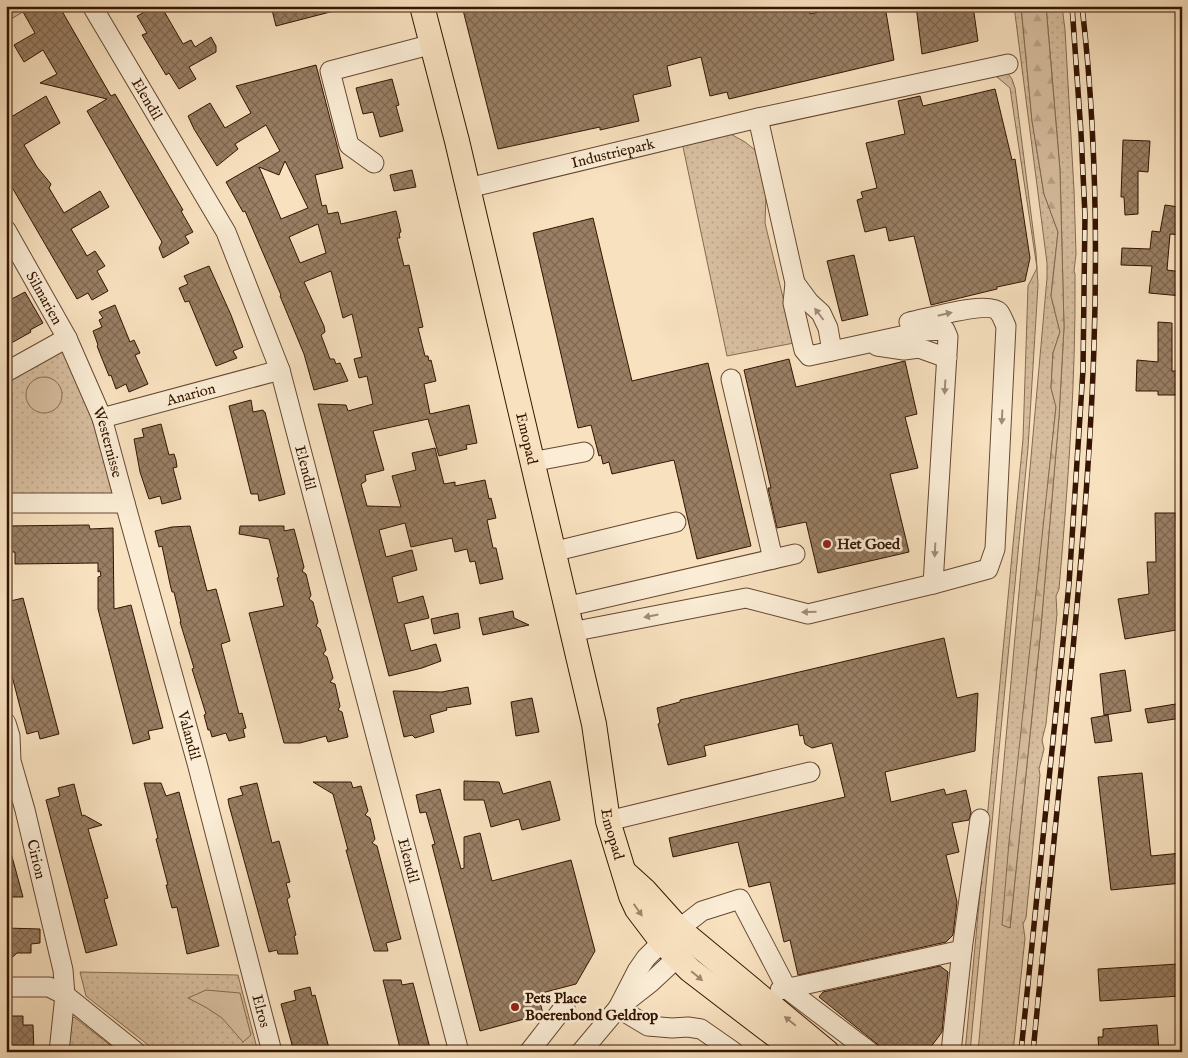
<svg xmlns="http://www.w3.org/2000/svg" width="1188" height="1058" font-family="'IM FELL English',serif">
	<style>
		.grass { fill: url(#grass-dots); stroke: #866a50 }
		.forest { fill: url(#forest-firs); stroke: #866a50 }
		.park { fill: #d7be9f; stroke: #866a50 }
		.building { fill: url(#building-cross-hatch); stroke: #351501; fill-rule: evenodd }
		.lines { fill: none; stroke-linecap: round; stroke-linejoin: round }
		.minor-casing { stroke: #664830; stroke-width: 21 }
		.major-casing { stroke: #351501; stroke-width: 26 }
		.minor { stroke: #faecd5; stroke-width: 19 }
		.major { stroke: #f8e1bf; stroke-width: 24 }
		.rail-casing { stroke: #351501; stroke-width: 5.5 }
		.rail { stroke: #faecd5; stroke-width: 4; stroke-dasharray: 11; stroke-linecap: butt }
		.oneway { fill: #a18b76 }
		.oneway2 { fill: #a0856a }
		.poi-dot { fill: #8f2418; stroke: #faecd5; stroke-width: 2 }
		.labels { text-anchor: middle; stroke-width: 5; stroke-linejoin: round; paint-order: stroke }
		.street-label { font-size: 15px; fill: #351501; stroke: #faecd5 }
		.poi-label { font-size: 15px; font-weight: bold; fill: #351501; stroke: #faecd5; text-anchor: start }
	</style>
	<defs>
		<pattern id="grass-dots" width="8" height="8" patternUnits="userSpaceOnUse" patternTransform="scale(1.25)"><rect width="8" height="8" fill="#d7be9f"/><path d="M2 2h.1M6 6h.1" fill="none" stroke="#b9a287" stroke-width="1.8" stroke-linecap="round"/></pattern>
		<pattern id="forest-firs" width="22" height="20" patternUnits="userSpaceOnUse" patternTransform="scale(1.25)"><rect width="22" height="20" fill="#d7be9f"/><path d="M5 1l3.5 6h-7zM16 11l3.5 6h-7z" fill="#b9a287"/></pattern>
		<pattern id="building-cross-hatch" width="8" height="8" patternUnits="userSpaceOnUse" patternTransform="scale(1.25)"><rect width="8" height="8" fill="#9a7f64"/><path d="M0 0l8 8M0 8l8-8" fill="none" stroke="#7e6750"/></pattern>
	</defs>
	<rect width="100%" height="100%" fill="#f8e1bf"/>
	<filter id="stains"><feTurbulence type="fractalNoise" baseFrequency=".004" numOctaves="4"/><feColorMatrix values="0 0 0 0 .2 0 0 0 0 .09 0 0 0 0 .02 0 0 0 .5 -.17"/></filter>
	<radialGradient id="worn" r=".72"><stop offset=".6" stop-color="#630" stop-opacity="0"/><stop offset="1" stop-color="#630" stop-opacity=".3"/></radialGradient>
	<!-- grass -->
	<g class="grass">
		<polygon points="6,6 33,6 6,22"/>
		<path d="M1014,6H1021L1032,120L1044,194L1058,232L1051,296L1060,332L1053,353L1051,388L1056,406L1022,735L1010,928L1040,638L1059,416L1064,327L1060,170L1046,6H1062L1065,30L1074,190L1076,254L1074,271L1075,274C1076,379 1068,484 1059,589L1056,596L1057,614L1046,724L1042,740L1044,749L1039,769L1040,775L1026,918L1023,924L1025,938L1013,1052H978L1047,278V263Z"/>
		<polygon points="995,70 1007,72 1012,79 1015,88 1036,253 1038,285 1028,448 970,1052 965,1052 1023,439 1028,286 1037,268 1010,88 997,77"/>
		<polygon points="727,132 745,142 755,150 766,194 765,223 794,343 727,356 682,142"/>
		<path d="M64,347C87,395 101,446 113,498L6,499V383Z"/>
		<polygon points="80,972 238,975 258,1052 157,1052 86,996"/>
		<polygon points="74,1017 119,1052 67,1052 67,1024"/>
	</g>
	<!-- forest -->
	<polygon class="forest" points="1021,6 1046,6 1060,170 1064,327 1059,417 1040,638 1010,928 1002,925 1009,842 1056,407 1051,388 1053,353 1060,332 1051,296 1058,232 1044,194 1032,121"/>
	<!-- park -->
	<g class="park">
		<circle cx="44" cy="395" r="18"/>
		<polygon points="206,990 240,993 251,1035 243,1042 222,1018 207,1008 188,998"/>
	</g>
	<!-- building -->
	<g class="building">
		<polygon points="33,6 59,6 111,96 115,94 183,210 181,211 193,232 185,236 189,243 163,258 159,248 162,242 87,111 107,99 40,83 57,74 43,50 24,62 14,45 35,33 23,12"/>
		<polygon points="139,6 161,6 183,44 191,40 195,47 211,37 216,46 216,52 189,67 196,79 179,89 169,73 166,75 142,35 147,33 137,16 143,13"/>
		<polygon points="271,6 334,6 334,11 276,26"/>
		<polygon points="462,6 808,6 810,14 843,6 885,6 894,60 729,99 727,92 710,96 701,57 667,66 671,86 633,95 639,121 600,130 600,127 498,149"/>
		<polygon points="916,6 973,6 978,41 922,54"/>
		<path d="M316,65L343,168L315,175L322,206L326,205L328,214L338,212L341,224L396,211L401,232L399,233L400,238H397L404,266L409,265L423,327L418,328L425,356H428L429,361L431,360L436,381L424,384L430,414L469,405L477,443L466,445L467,449L439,456L428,419L373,431L384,470L365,475L366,481L361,484L367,506L401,507L392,476L416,470L412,453L435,448L444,484L455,482V486L485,480L489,499L491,498L496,518L487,520L493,548H496L503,579L480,584L475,561L470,562L467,549L455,552L452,538L411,547L405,523L379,530L386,557L412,550L417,570L392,577L398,603L423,596L429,618L404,624L411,651L436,644L441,661L422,668L389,676L318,404L346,405L348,411L373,404L367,376L359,378L354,359L362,357L352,314L343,318L331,271L304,282L324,326L325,332L321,335L330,359H334L336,364L340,363L348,381L314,390L304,354L280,296L281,295L245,211L243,212L226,182L280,151L266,125L235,144L238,149L217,166L194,129L188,116L210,103L225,128L251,113L236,86ZM285,161L308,208L281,219L259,167L279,175ZM318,224L326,253L300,263L289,237Z"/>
		<polygon points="392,79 399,105 396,106 403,131 380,137 373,112 363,114 356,88"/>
		<polygon points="995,89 1012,160 1015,159 1030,258 1025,281 997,287 997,289 931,305 914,236 889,241 886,227 865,232 857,200 863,198 861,192 877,188 866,143 905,134 898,101 920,96 923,106"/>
		<polygon points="46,96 60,123 24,145 37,167 51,184 49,188 64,213 100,191 109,207 71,229 87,256 95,251 105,266 97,271 108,291 92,300 88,293 77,299 6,177 6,120"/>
		<polygon points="1123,140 1150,141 1148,172 1138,171 1138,214 1125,215 1124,197 1121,197"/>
		<polygon points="412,170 416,187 394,191 390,175"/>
		<polygon points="1165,205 1179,207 1177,220 1182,221 1182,235 1170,234 1167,270 1182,272 1182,296 1149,293 1152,266 1121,265 1122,248 1150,249 1152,231 1160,232"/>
		<polygon points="593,218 632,381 708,363 751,546 697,559 674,460 612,474 609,462 603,464 601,455 599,456 591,425 578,428 533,233"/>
		<polygon points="854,255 868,315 842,321 827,261"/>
		<polygon points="209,266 231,315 243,347 233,351 237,358 216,366 189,301 185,302 179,288 188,284 184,276"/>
		<polygon points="25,292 43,323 30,330 31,332 6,346 6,302"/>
		<polygon points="115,305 130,342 134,340 140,353 135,355 148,384 129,392 126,384 116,389 111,375 109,376 97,346 98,345 93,331 102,327 99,320 103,318 99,312"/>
		<polygon points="1158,322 1172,323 1172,371 1182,371 1182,395 1158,395 1158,391 1136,391 1137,360 1158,362"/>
		<polygon points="789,359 796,387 905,361 917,414 905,417 918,468 890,474 909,552 818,573 806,522 777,528 768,488 771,488 744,370"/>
		<polygon points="251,400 253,412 263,410 264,412 265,412 285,494 259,501 258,494 251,494 229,406"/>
		<polygon points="161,424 169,455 174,454 176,460 177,467 173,468 181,499 162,504 160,496 149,499 140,472 134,439 144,437 142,429"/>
		<polygon points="1155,513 1176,513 1176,521 1182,520 1182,629 1125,639 1118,599 1149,594 1147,562 1156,562"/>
		<polygon points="89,525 90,529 113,528 114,609 131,605 163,728 148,731 150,739 133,744 98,609 98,577 101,576 100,571 98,572 98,563 15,564 15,552 6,552 6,526"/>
		<polygon points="190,526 207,591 216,589 230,641 221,644 239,714 242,713 246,728 243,729 245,737 229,741 226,733 212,737 210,730 208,730 204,715 206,714 192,669 194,668 180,622 181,622 174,592 172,592 170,584 162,546 159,547 155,531 172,527"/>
		<polygon points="240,526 284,526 284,531 294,529 304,567 302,571 306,574 311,595 309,599 313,602 318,622 316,626 320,629 326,650 323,654 327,657 333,678 330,682 335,684 340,706 338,710 342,712 348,737 328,742 326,736 300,743 284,743 249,613 284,606 277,578 279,577 269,539 239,534"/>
		<polygon points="23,598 59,734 40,739 38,731 27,734 6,653 6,602"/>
		<polygon points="513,611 514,618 529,625 483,635 479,618"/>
		<polygon points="458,613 460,628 434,634 431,619"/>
		<polygon points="944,638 957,698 978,693 975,751 885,772 891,802 944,789 946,795 966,790 971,812 969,820 952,823 959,852 946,855 957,902 953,935 946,942 798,975 790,940 784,942 770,882 749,887 738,842 673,857 669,838 845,797 832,743 812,748 805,744 803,735 800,736 798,724 704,746 706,756 668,765 658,724 660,723 657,708 680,702 680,700"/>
		<polygon points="1125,670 1131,711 1104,715 1100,674"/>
		<polygon points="468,687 471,704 446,708 447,710 430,715 434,732 415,738 412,735 404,737 393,691 442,692"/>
		<polygon points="532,698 539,732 516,736 511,702"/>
		<polygon points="1182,703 1182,718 1148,723 1145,709"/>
		<polygon points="1108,715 1112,741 1095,743 1091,718"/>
		<polygon points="1142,773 1151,856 1182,853 1182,883 1111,890 1098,777"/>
		<polygon points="464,781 499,782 503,794 550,781 560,820 522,830 519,819 491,827 484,800 464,800"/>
		<polygon points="313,782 351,782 353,788 361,786 368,811 365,815 370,818 375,839 372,843 377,846 401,939 386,943 388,951 374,951 346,850 348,850 333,794"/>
		<polygon points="144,783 161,783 166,796 179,792 219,946 187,954 177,907 172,908 166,885 168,885 156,839 158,838"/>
		<polygon points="257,783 272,843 279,841 290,882 286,883 290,897 287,899 296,935 294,936 298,954 278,954 277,950 269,952 229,805 228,799 243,795 240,787"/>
		<polygon points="74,784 82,816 84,815 102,825 88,829 108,898 104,899 117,945 86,953 46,800 60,796 58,788"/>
		<polygon points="440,789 461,869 464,868 464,837 480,833 492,881 571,860 595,951 576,984 538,994 543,1014 480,1031 432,845 435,844 426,812 420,813 416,795"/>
		<polygon points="6,853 11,853 23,897 6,897"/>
		<polygon points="6,928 40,929 40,943 31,944 31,953 17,953 6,963"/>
		<polygon points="1178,964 1180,996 1100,1001 1098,969"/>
		<polygon points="940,966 948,972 942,1032 927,1052 906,1052 899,1046 894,1052 887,1052 819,997 823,992"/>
		<polygon points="383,980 401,980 402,985 413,983 431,1052 401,1052"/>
		<polygon points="310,987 312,996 315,995 330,1052 294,1052 281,1004 296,1000 294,991"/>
		<polygon points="6,1016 23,1016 23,1025 33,1025 34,1052 6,1052"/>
		<polygon points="1157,1025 1159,1052 1099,1052 1098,1037 1103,1037 1103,1029"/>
	</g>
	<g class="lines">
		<defs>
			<g id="minor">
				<path id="s1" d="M92,6L226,232L280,370L459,1052"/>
				<polyline points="374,163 349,145 330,71 433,44"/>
				<path id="s2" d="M468,188L758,118L1008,64"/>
				<path id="s3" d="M6,230L67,338"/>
				<polyline points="795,283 809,302 821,313 828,328 832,351"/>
				<path d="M909,322C926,319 988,300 999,312C1002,316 1004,322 1006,326L995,549L988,569L933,584"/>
				<polyline points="877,346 904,350 919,348 947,358"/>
				<path id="s4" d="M6,372L67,338L102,418L125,503H6"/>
				<polyline points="731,379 773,559"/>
				<path id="s5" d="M102,418L280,370"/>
				<polyline points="531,462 584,452"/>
				<path id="s6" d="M125,503L197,763L272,1052"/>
				<polyline points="552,552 676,522"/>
				<polyline points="565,607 795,554"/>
				<polyline points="571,632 746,598 808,614 933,584 948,337 945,330 924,331 809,356 804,350 793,303 795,283 758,118"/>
				<path id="s7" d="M6,723L10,736L11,761L25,810L63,970L65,995L59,1052"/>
				<polyline points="608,821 810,772"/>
				<polyline points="6,987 49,987 65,995 136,1052"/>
				<polyline points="780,990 962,950 980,819"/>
				<polyline points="618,1008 637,971 646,958 662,942 702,911 740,899 787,989 870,1052"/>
				<polyline points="618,1008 648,1026 672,1028 688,1027 701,1029 734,1052"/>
				<polyline points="529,1052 565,1006"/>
				<polyline points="581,1052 618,1008 650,983 677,958 678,943"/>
				<polyline points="951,1052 962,950"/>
			</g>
			<g id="major">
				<path id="s8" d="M422,6L457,141L594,724L608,821L631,896L637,909L662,942L690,970L767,1029L799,1052"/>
				<polyline points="624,872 645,891 680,930 827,1052"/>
			</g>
		</defs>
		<!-- minor casing -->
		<use href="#minor" class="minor-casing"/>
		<!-- major casing -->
		<use href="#major" class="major-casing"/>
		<!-- minor -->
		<use href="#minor" class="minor"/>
		<!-- major -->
		<use href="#major" class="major"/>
		<defs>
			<g id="rail">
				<polyline points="1021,1052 1069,584 1083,370 1085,215 1081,133 1072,6"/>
				<path d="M1033,1052C1044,935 1056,818 1068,700C1091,470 1109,238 1082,6"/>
			</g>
		</defs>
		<!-- rail casing -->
		<use href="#rail" class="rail-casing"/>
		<!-- rail -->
		<use href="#rail" class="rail"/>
	</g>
	<!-- one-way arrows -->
	<defs><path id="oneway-solid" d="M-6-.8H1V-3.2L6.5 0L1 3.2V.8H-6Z" transform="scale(1.25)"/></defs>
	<g class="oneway">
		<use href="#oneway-solid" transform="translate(819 314) rotate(-127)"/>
		<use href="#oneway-solid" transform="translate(945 314) rotate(-13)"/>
		<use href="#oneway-solid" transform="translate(945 387) rotate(93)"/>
		<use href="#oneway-solid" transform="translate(1002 417) rotate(93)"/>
		<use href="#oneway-solid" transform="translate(935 550) rotate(93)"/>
		<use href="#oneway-solid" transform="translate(809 612) rotate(179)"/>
		<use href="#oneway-solid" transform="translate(651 616) rotate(169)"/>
	</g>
	<g class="oneway2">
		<use href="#oneway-solid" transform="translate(638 910) rotate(55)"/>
		<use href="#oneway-solid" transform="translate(697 976) rotate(40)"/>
		<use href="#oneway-solid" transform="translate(790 1021) rotate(-141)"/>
	</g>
	<!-- markers -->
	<g class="poi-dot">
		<circle cx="827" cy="544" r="5"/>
		<circle cx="515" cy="1007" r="5"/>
	</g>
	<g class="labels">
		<!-- street labels -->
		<g class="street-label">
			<text dy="5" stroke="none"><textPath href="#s1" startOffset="108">Elendil</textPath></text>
			<text dy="5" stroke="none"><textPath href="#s2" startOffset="149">Industriepark</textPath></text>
			<text dy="5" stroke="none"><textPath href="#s3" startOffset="78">Silmarien</textPath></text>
			<text dy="5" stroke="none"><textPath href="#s5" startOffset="92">Anarion</textPath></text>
			<text dy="5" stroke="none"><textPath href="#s8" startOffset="445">Emopad</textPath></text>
			<text dy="5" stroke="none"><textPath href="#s4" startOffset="182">Westernisse</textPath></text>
			<text dy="5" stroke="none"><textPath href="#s1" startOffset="512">Elendil</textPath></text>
			<text dy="5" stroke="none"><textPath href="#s6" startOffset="241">Valandil</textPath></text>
			<text dy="5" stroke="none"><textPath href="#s8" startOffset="850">Emopad</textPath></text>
			<text dy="5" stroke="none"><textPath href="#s7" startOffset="140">Cirion</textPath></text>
			<text dy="5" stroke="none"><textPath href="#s1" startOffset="918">Elendil</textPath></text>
			<text dy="5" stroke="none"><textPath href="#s6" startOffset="526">Elros</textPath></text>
		</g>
		<!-- poi labels -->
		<g class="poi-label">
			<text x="837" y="549">Het Goed</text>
			<text x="525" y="1003">Pets Place<tspan x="525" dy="17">Boerenbond Geldrop</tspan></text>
		</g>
	</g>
	<!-- margin -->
	<rect width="1188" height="1058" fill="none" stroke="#f8e1bf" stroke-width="25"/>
	<rect x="8" y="8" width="1173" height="1043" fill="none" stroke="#351501" stroke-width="2.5"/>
	<rect x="12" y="12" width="1163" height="1033" fill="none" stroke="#351501"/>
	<rect width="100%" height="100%" filter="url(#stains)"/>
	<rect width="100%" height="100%" fill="url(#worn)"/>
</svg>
